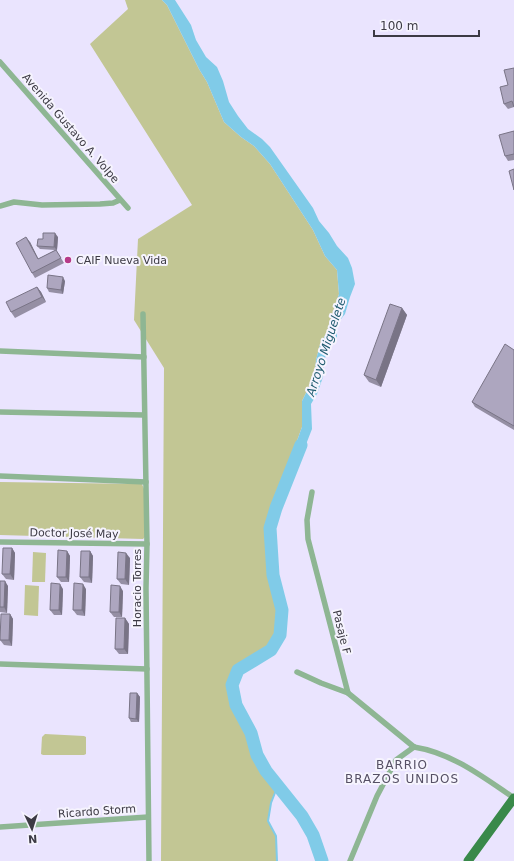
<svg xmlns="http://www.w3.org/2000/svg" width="514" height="861" font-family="'DejaVu Sans',sans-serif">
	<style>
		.green { fill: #c2c694 }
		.water { fill: #80cbe8 }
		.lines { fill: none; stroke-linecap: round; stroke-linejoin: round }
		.stream { stroke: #80cbe8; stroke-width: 2 }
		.river { stroke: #80cbe8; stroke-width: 13 }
		.minor { stroke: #8eb693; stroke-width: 5.5 }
		.primary { stroke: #39894a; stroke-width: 9 }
		.wall { fill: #958fa4 }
		.shaded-wall { fill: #797486 }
		.building { fill: #ada6bf; stroke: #797486 }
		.poi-dot { fill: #b73a89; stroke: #f6f4fe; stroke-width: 1.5 }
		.labels { text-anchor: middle; stroke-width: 4; stroke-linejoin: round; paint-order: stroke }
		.street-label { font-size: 11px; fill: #3c3a44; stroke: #f6f4fe }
		.poi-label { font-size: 11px; fill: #3c3a44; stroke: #f6f4fe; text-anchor: start }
		.water-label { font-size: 12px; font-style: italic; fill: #205c70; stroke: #f6f4fe }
		.neighbourhood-label { font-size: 12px; letter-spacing: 1px; fill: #565065; stroke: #f6f4fe }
	</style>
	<rect width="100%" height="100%" fill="#eae4fe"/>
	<!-- green -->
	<g class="green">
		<polygon points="125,0 162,0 167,5 199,69 207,82 224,122 241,137 254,146 270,164 313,230 325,256 337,270 339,294 327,332 320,345 316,360 315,375 302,401 302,427 294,449 294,460 288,480 276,508 270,528 273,575 282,610 280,635 271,650 238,670 232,685 236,705 251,733 257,755 266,771 278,785 271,803 268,821 276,836 277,861 161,861 164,368 134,320 138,239 192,205 90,44 128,9"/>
		<polygon points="0,482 142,484 144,489 145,537 143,539 0,535"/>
		<polygon points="33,552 46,553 45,582 32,582"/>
		<polygon points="25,585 39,586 38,616 24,615"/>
		<polygon points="45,734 84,736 86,737 86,754 84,755 43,755 41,754 42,737"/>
	</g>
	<!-- water -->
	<polygon class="water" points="162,0 175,0 191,25 196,40 206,57 217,67 223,81 229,102 238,116 248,129 262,139 270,147 313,208 319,221 329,233 337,246 348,258 352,268 355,284 350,297 345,314 337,324 337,337 328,348 324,362 323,377 317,394 311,404 312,429 305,447 294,460 294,449 302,427 302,401 315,375 316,360 320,345 327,332 339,294 337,270 325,256 313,230 270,164 254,146 241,137 224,122 207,82 199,69 167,5"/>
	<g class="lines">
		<!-- stream -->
		<polyline class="stream" points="277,861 276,836 268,821 271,803 278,785"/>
		<!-- river -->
		<polyline class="river" points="301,445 276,508 270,528 273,575 282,610 280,635 271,650 238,670 232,685 236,705 251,733 257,755 266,771 302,816 313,835 322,861"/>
		<!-- minor -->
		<g class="minor">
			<polyline points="0,62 128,208"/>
			<polyline points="0,206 14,202 42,205 100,204 113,203 120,200"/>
			<polyline points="143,314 147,544 146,588 149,861"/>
			<polyline points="0,351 144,357"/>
			<polyline points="0,412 144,415"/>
			<polyline points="0,476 146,482"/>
			<polyline points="312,492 307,520 308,539 348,693 414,747"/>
			<polyline points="0,542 147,544"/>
			<polyline points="0,664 147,669"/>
			<polyline points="297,672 321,683 348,693"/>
			<path d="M414,747C452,753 483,777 514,798"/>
			<polyline points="0,827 148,817"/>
			<polyline points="350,861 377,796 396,760 414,747"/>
		</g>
		<!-- primary -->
		<polyline class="primary" points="468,861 514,798"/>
	</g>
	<!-- wall -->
	<g class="wall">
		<polygon points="508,85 514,107 508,109 504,104"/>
		<polygon points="514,131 514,160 508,161 505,156"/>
		<polygon points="58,237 57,250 56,250 64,263 35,278 32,273 30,242 38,259 55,250 40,249 37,246 43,239"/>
		<polygon points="65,281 63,294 49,292 47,288"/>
		<polygon points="37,287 41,292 46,302 15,318 11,312"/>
		<polygon points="402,308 407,315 381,387 369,382 364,375"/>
		<polygon points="514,350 514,430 475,407 472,402"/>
		<polygon points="12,548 15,553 14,580 6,579 2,574"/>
		<polygon points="67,551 70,556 69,582 61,582 57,577"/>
		<polygon points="90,551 93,556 92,583 84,582 80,577"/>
		<polygon points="130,558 129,585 121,584 117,579"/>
		<polygon points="0,581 8,586 7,613 0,612"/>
		<polygon points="63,589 62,615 54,615 50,610"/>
		<polygon points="86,589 85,616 77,615 73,610"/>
		<polygon points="123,591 122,617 114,617 110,612"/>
		<polygon points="10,614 13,619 12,646 4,645 0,640"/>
		<polygon points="125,618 129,624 128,654 119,654 115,649"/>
		<polygon points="137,693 140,697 139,722 131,722 129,718"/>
	</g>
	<!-- shaded-wall -->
	<g class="shaded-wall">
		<polygon points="55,233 58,237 57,250 54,247"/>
		<polygon points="26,237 30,242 41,264 38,259"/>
		<polygon points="63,277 65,281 63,294 61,290"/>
		<polygon points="37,287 41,292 46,302 42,297"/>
		<polygon points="402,308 407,315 381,387 376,380"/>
		<polygon points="12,548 15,553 14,580 10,574"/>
		<polygon points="67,551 70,556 69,582 66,577"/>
		<polygon points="90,551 93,556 92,583 89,577"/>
		<polygon points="126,553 130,558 129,585 125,579"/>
		<polygon points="5,581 8,586 7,613 4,607"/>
		<polygon points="60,584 63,589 62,615 59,610"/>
		<polygon points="83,584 86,589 85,616 82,610"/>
		<polygon points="120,586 123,591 122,617 119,612"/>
		<polygon points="10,614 13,619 12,646 9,640"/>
		<polygon points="125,618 129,624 128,654 124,649"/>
		<polygon points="137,693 140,697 139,722 136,719"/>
	</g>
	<!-- building -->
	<g class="building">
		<polygon points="514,68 514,107 512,101 504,104 500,87 508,85 504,70"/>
		<polygon points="514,131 514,154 505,156 499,135"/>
		<polygon points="514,169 514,190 509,171"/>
		<polygon points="43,233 55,233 54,247 37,246 38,239 43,239"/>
		<polygon points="26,237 38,259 56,250 61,258 32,273 16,243"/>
		<polygon points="48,275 63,277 61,290 47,288"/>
		<polygon points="37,287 42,297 11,312 6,302"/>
		<polygon points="390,304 402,308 376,380 364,375"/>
		<polygon points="505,344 514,350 514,426 472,402"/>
		<polygon points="3,548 12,548 10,574 2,574"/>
		<polygon points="58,550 67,551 66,577 57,577"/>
		<polygon points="81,551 90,551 89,577 80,577"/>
		<polygon points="118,552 126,553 125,579 117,579"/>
		<polygon points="0,581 5,581 4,607 0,607"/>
		<polygon points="51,583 60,584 59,610 50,610"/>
		<polygon points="74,583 83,584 82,610 73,610"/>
		<polygon points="111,585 120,586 119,612 110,612"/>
		<polygon points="1,614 10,614 9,640 0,640"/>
		<polygon points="116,618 125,618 124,649 115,649"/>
		<polygon points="130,693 137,693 136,719 129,718"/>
	</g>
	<!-- markers -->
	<circle class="poi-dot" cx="68" cy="260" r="4"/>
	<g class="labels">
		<!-- street labels -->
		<g class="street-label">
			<text transform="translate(71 128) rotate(49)" y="4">Avenida Gustavo A. Volpe</text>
			<text transform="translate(74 533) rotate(1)" y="4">Doctor José May</text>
			<text transform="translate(137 588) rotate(-90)" y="4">Horacio Torres</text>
			<text transform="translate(342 632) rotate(76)" y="4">Pasaje F</text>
			<text transform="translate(97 811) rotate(-4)" y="4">Ricardo Storm</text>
		</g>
		<!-- poi labels -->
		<g class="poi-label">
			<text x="76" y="264">CAIF Nueva Vida</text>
		</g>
		<!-- water labels -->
		<g class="water-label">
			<text transform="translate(326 347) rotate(-72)" y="4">Arroyo Miguelete</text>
		</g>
		<!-- neighbourhood labels -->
		<g class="neighbourhood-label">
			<text x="402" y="769">BARRIO<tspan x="402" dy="14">BRAZOS UNIDOS</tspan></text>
		</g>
	</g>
	<!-- north arrow -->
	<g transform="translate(32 829) rotate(176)" stroke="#f6f4fe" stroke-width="3" paint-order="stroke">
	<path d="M0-3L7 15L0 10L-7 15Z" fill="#3c3a44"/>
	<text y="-6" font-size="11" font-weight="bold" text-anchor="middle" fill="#3c3a44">N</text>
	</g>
	<!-- scale -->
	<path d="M374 30v6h105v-6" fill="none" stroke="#3c3a44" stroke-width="2"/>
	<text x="380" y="30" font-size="12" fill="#3c3a44" stroke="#f6f4fe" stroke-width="3" paint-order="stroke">100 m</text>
</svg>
